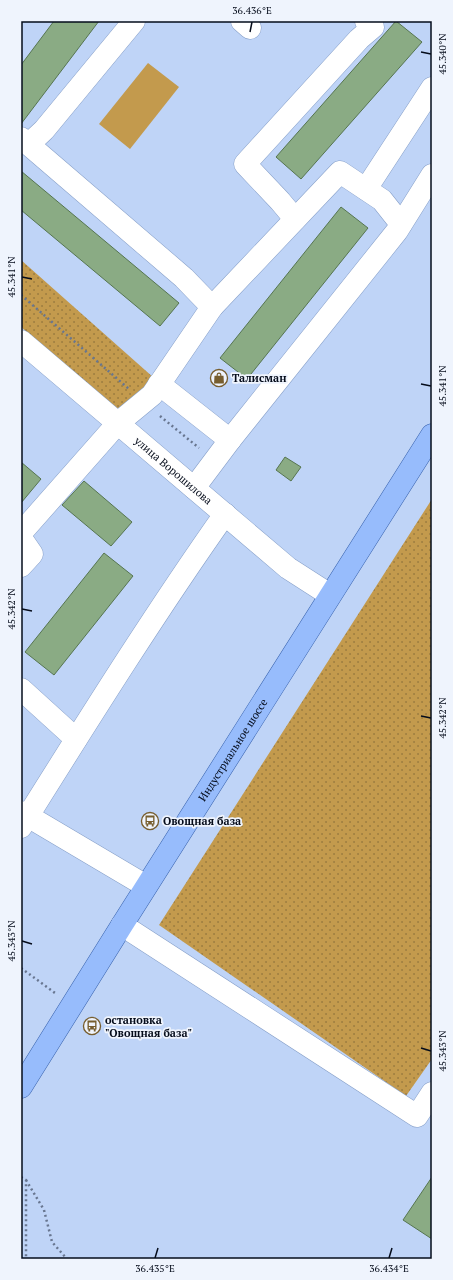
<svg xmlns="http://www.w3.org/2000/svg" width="453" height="1280" viewBox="0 0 453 1280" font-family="'PT Serif',serif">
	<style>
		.grass { fill: url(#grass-dots) }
		.pitch { fill: #c39a4d }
		.building { fill: #8aab84; stroke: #567550 }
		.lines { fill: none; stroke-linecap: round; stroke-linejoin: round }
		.minor-casing { stroke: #87a0c9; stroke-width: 23 }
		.major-casing { stroke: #3761ac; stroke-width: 23 }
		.path { stroke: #687690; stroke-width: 2.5; stroke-dasharray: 2 3; stroke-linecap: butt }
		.minor { stroke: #fff; stroke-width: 22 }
		.major { stroke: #97bcfc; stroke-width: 22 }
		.ticks { fill: none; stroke: #050c1b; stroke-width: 1.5 }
		.labels { text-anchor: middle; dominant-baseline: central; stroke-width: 3.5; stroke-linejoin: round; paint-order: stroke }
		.poi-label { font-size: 11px; font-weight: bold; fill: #050c1b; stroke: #eff4fd; text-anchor: start }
		.street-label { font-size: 11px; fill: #050c1b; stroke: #eff4fd }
		.neatline { fill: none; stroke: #050c1b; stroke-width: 1.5 }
		.ticks-label { font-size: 10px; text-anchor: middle; fill: #050c1b }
	</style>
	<defs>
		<pattern id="grass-dots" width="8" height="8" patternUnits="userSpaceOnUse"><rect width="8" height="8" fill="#c39a4d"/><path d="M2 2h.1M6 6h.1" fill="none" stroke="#9c7c3f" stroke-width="1.8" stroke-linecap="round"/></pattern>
	</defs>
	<rect width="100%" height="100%" fill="#bfd4f7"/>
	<!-- grass -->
	<path class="grass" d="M21 260 154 378 121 415 21 327Z
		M432 499V1059L406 1096 159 925Z"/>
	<!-- pitch -->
	<path class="pitch" d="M148 63 179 87 130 149 99 124Z"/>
	<!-- building -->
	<path class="building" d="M54 21H99L21 124V65Z
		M396 21 422 42 301 179 276 157Z
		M21 171 179 303 160 326 21 210Z
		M341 207 368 228 247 379 220 358Z
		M285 457 301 467 291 481 276 470Z
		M21 462 41 479 21 503Z
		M84 481 132 522 111 546 62 505Z
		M104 553 133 576 54 675 25 652Z
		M432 1177V1239L403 1220Z"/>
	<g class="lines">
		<!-- minor casing -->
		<g class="minor-casing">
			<g id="minor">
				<path d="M242 21 250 28"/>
				<path d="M21 138 184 278 212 307"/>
				<path d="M29 144 44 130 134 21"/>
				<path d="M366 189 432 88"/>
				<path d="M295 219 280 201 245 164 359 39 373 27 366 21"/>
				<path id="s1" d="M21 341 288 568 330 595"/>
				<path d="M159 384 230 440"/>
				<path d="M194 488 230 440 397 231 432 175"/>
				<path d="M21 533 118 423 152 395 212 307 340 172 382 200 401 224"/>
				<path d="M21 538 32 554 21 566"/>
				<path d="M21 689 76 739"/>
				<path d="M21 812 146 886"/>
				<path d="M21 827C87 722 153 616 225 514"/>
				<path d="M122 925 417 1116 432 1093"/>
			</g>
		</g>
		<!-- major casing -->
		<g class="major-casing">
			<g id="major">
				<path id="s2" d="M21 1087 122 925 432 435"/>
			</g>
		</g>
		<!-- path -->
		<path class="path" d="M21 295 129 389
			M160 416 199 448
			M21 968 55 993
			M21 1177 26 1180V1259
			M26 1180 44 1210 52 1242 67 1259"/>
		<!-- minor -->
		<use href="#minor" class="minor"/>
		<!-- major -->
		<use href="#major" class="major"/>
	</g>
	<!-- ticks -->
	<path class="ticks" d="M250 32 252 22M421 52 431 54M22 277 32 279M421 384 431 386M22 609 32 611M421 716 431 718M22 941 32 944M421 1048 431 1051M155 1258 158 1248M389 1258 392 1248"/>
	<!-- icons -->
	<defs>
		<g id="shop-ring" transform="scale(0.9)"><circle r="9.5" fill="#eff4fd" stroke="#775e2f" stroke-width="1.5"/><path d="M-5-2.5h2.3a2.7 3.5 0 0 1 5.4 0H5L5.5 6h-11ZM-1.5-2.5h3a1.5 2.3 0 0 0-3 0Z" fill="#775e2f"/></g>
		<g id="bus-ring" transform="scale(0.9)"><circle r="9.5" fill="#eff4fd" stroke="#775e2f" stroke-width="1.5"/><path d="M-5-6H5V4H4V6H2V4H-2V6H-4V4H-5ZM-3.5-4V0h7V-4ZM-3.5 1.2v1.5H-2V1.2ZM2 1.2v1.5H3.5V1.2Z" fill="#775e2f"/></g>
	</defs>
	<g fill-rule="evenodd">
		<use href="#shop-ring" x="219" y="378"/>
		<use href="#bus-ring" x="150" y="821"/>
		<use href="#bus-ring" x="92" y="1026"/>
	</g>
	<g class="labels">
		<!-- poi labels -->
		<g class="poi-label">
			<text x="232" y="378">Талисман</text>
			<text x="163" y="821">Овощная база</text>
			<text x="105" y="1020">остановка<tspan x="105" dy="13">"Овощная база"</tspan></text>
		</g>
		<!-- street labels -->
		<g class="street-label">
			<text stroke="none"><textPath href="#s1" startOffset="200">улица Ворошилова</textPath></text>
			<text stroke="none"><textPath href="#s2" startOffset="398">Индустриальное шоссе</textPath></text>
		</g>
	</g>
	<!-- border -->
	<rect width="453" height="1280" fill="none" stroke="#eff4fd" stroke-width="44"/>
	<rect x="22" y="22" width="409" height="1236" class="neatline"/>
	<g class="ticks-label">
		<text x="252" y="14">36.436°E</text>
		<text transform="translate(442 54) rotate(-90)" y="4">45.340°N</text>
		<text transform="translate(11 277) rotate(-90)" y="4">45.341°N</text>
		<text transform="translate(442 386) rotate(-90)" y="4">45.341°N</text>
		<text transform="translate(11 609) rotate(-90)" y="4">45.342°N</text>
		<text transform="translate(442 718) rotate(-90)" y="4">45.342°N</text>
		<text transform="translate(11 941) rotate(-90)" y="4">45.343°N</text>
		<text transform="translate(442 1051) rotate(-90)" y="4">45.343°N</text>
		<text x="155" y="1272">36.435°E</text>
		<text x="389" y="1272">36.434°E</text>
	</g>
</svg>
